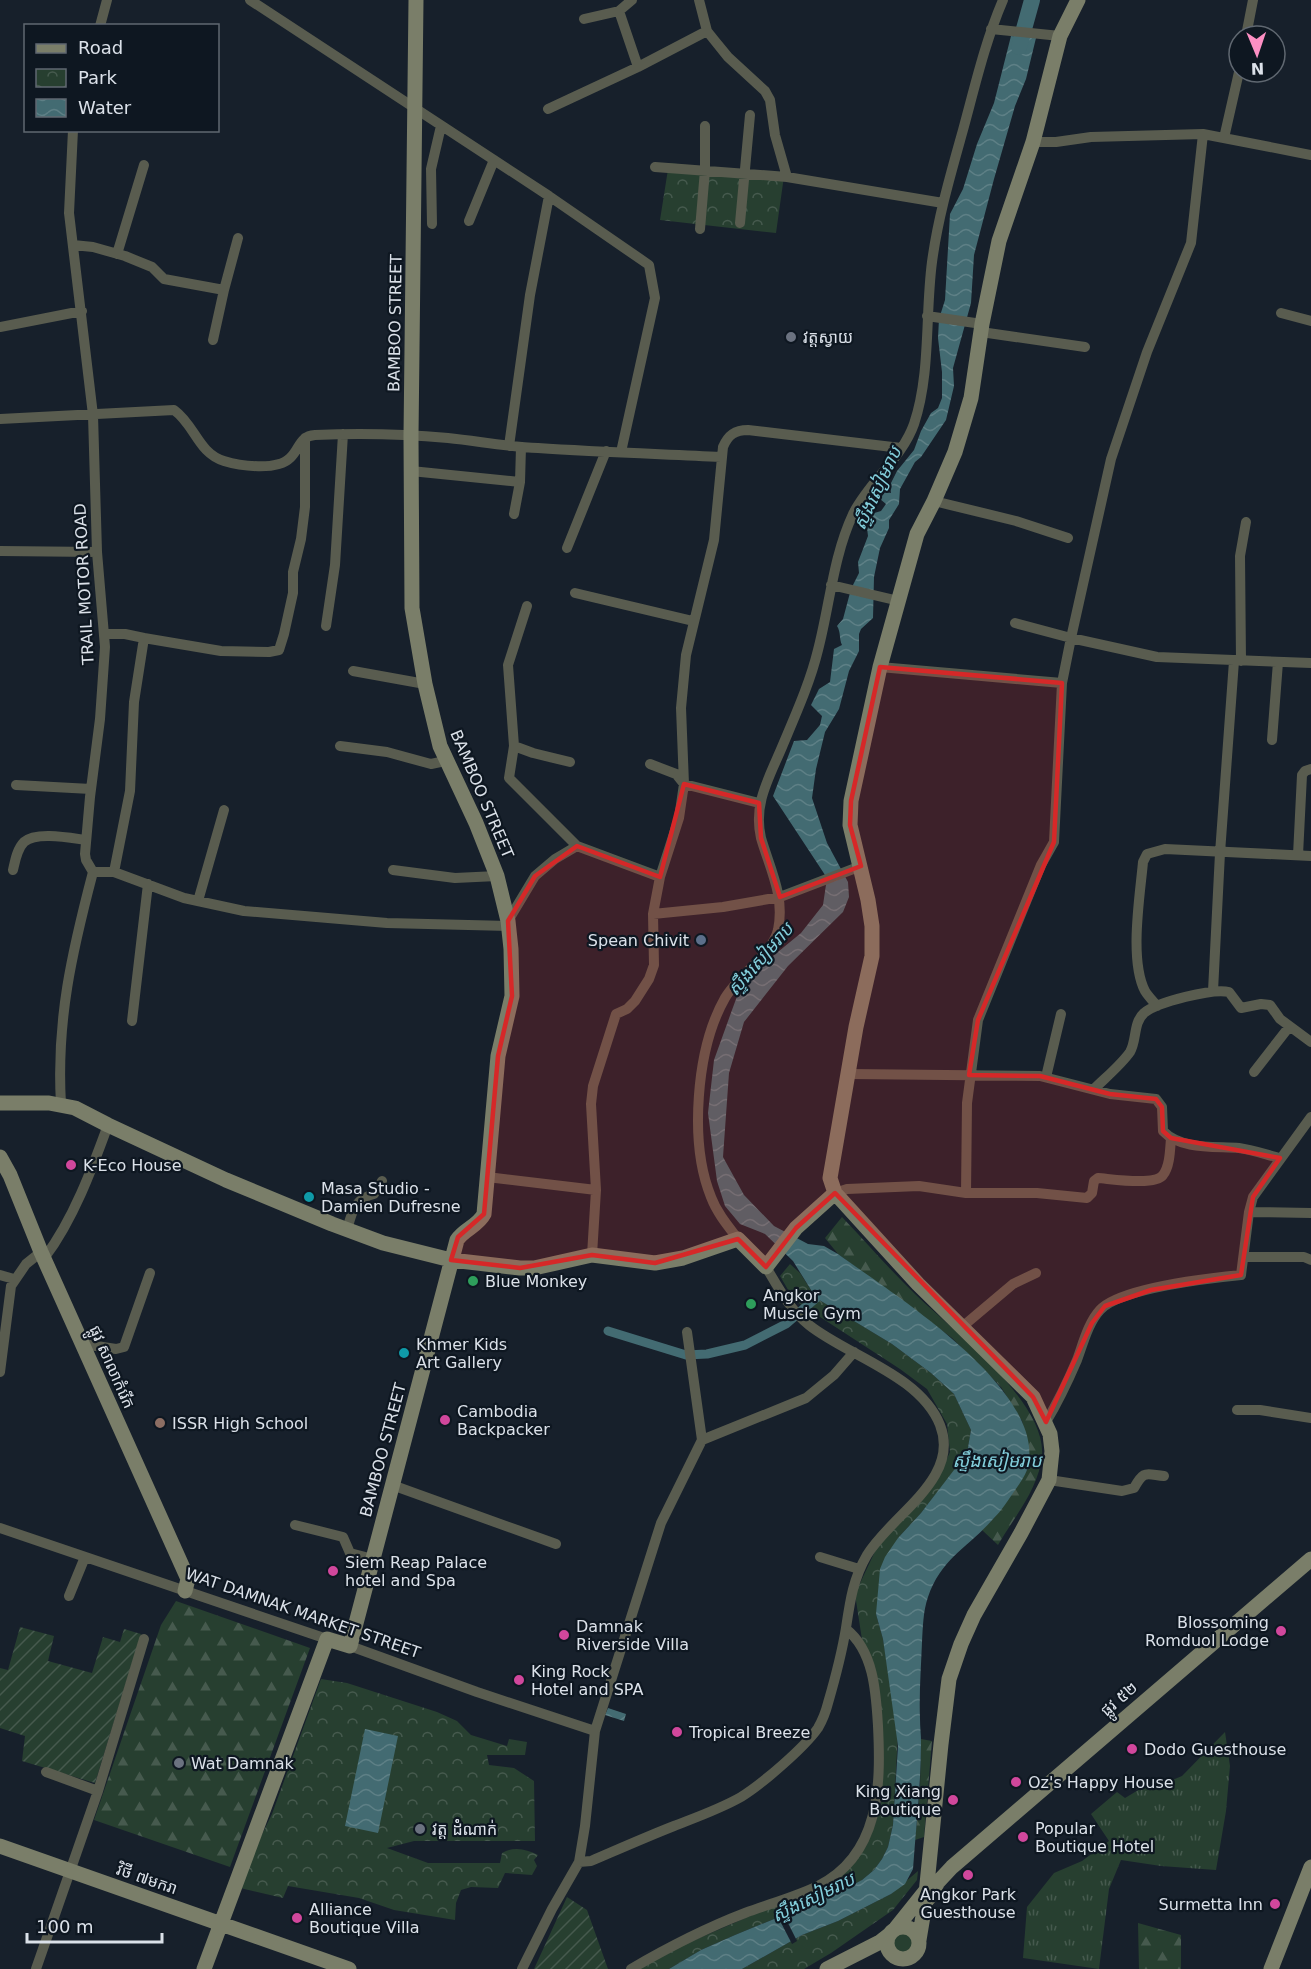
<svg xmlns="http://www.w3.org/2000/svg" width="1311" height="1969" viewBox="0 0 1311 1969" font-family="'DejaVu Sans','Noto Sans Khmer',sans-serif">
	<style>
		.grass { fill: url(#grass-tufts) }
		.forest { fill: url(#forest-firs) }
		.park { fill: url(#park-crowns) }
		.garden { fill: url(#garden-furrows) }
		.water { fill: url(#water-waves) }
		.pier { fill: #17202b }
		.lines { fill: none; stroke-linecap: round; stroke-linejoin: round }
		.canal { stroke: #436b72; stroke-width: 9 }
		.river { stroke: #436b72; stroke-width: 16 }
		.street { stroke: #595c4f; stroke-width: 10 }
		.secondary { stroke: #7a7e69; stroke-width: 15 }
		.marked { fill: #d62828; fill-opacity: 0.2; stroke: #d62828; stroke-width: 4.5; stroke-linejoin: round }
		.worship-dot { fill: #6b7280; stroke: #0e1721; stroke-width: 2 }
		.service-dot { fill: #5c6f8a; stroke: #0e1721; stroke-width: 2 }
		.hotel-dot { fill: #d1479c; stroke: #0e1721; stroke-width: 2 }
		.culture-dot { fill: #0f9aa8; stroke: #0e1721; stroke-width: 2 }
		.leisure-dot { fill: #2e9e5b; stroke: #0e1721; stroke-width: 2 }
		.education-dot { fill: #8d6e63; stroke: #0e1721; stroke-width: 2 }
		.labels { text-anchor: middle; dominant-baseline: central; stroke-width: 4.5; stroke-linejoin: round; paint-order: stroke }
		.street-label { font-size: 16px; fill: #dbe1e9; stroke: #0e1721 }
		.poi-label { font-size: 16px; fill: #dbe1e9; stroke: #0e1721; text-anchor: start }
		.water-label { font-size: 18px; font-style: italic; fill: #82cdda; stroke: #0e1721 }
	</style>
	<defs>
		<pattern id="grass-tufts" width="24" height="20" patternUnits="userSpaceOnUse" patternTransform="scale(1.5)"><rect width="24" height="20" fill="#273f30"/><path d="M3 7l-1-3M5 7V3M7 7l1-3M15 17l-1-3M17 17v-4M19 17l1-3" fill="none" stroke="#465a4e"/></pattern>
		<pattern id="forest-firs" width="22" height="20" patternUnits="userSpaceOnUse" patternTransform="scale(1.5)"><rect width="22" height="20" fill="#273f30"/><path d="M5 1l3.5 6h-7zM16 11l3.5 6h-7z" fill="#465a4e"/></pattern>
		<pattern id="park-crowns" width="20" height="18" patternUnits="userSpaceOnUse" patternTransform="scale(1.5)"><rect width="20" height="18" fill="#273f30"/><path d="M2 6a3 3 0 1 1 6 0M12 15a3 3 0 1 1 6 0" fill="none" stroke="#465a4e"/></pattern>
		<pattern id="garden-furrows" width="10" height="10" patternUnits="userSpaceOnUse" patternTransform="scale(1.5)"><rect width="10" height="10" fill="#273f30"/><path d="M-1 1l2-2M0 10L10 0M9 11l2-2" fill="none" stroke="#465a4e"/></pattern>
		<pattern id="water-waves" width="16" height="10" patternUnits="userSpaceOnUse" patternTransform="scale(1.5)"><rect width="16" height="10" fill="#436b72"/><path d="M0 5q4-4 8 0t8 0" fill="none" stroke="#5e8086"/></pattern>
	</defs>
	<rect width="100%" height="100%" fill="#17202b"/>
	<!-- grass -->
	<path class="grass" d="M1225 1732 1230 1766 1226 1811 1216 1870 1161 1866 1121 1860 1109 1889 1099 1969 1023 1958 1027 1907 1054 1873 1082 1861 1109 1841 1091 1814 1117 1792 1125 1798 1140 1789 1144 1781 1163 1784 1182 1776Z
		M893 1943a10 10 0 1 1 20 0a10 10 0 1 1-20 0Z"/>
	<!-- forest -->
	<path class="forest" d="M842 1217C866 1242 889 1269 915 1294 951 1329 1046 1401 1042 1455 1039 1489 1014 1517 998 1545L982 1530 994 1518 1027 1470 1028 1444 1022 1421 1001 1387 952 1338 838 1254 825 1238Z
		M176 1601 310 1648 230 1867 94 1820 161 1625Z
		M921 1739 932 1741 924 1837 915 1840 920 1790Z
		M1138 1923 1181 1935V1969H1139Z"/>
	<!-- park -->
	<path class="park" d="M669 163 784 176 776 233 660 220Z
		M790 1264 800 1273 816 1298 892 1344 931 1373 954 1394 971 1430 967 1454 921 1513 898 1538 876 1614 883 1639 898 1733 893 1825 888 1847 882 1859 874 1870 862 1880 837 1893 735 1935 701 1950 669 1969H635L651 1959 831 1881 871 1835 881 1807V1727L863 1646 855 1594 878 1545 938 1478 950 1452 947 1424 927 1389 900 1369 794 1300 780 1276Z
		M321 1679 347 1683 437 1712 457 1721 471 1735 507 1746 509 1739 527 1742 525 1755H487L489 1765 514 1768 534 1781 535 1841H414L387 1848 428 1863H500L502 1853C514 1846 526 1849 538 1855L534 1860 537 1866 532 1875 505 1873 498 1888 471 1887 461 1890 456 1903 455 1920 394 1910 359 1898 288 1886 283 1898 236 1887 272 1814Z
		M918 1871 917 1880 893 1910 831 1953 804 1969H742L802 1935 838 1921 891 1894Z"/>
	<!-- garden -->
	<path class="garden" d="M20 1627 54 1636 48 1661 92 1673 103 1637 120 1642 124 1629 141 1634 95 1783 22 1761 25 1736 0 1728V1668L8 1670Z
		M567 1897 587 1910 608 1969H534Z"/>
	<!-- water -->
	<path class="water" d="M1011 36 1036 38 1026 79 1015 106 994 179 974 255 971 303 953 368 954 386 946 420 921 457 915 462 900 489 899 504 889 520V528L880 548 874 577 873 618 861 629 859 634V651L849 671 839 709 825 732 816 769 812 798 827 843 848 882 849 897 843 912 788 966 744 1022 729 1073 723 1157 744 1195 774 1226 808 1244 824 1246 838 1254C891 1293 1051 1391 1027 1470 1024 1478 1018 1486 1013 1493 1007 1502 1001 1511 994 1518 968 1548 942 1557 928 1597 923 1612 923 1626 922 1642 921 1668 919 1693 920 1719 920 1727 921 1734 921 1742 921 1784 916 1827 913 1869L905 1884 891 1894 838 1921 802 1935 742 1969H669L701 1950 735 1935 837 1893 862 1880 874 1870 882 1859 888 1847 893 1825 898 1746 883 1639 876 1614 880 1569 885 1557 898 1538 921 1513 967 1453 971 1430 954 1394 931 1373 892 1344 816 1298 793 1261 765 1234 740 1224 725 1206 717 1181 708 1113 714 1060 732 1010 739 991 773 956 801 933 823 905 827 878 773 796 794 741 807 740 820 725 822 716 811 705 819 689 830 682 834 649 842 645C839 639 841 632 837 626L843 619 851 589 859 573 858 562 868 536 867 528 871 514 881 511 886 504 880 499 885 492 891 493 890 485 897 471 914 450 921 431 931 413 938 408 942 398V372L938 338 939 319 945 300 950 214 963 189 977 144 994 103Z
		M608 1708 626 1714 624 1721 605 1715Z
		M365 1729 398 1736 378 1833 345 1826Z"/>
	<!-- pier -->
	<path class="pier" d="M783 1913 797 1941 792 1944 777 1915Z"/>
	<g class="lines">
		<!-- canal -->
		<path class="canal" d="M608 1331 686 1355 707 1354 745 1345 786 1324 816 1298"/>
		<!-- river -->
		<path class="river" d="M1019 47 1032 0"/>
		<!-- street -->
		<path class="street" d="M250 0 549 196 649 265 655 298 621 452
			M699 0 707 31 715 41 728 57 765 91 770 100 775 135 787 177
			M619 11 638 67
			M584 19 619 11 632 0
			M100 26 107 0
			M991 29 1060 36
			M1246 36 1253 0
			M548 109 638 67 707 31
			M1224 138 1239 72
			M1033 142H1056L1091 137 1203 134 1311 155
			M655 167 787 177 943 203
			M469 221 494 160
			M740 223 750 115
			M432 224 431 169 441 126
			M700 229 705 170V126
			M73 245 93 247 125 256 152 267 164 279 224 290 213 340
			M117 254 144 165
			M224 290 238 238
			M1281 313 1311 321
			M927 316 982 324
			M0 327 82 311
			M981 332 1085 347
			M0 419 174 410C195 425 198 453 224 461 240 466 277 471 290 458 300 449 299 436 315 435 359 433 404 434 448 438 478 441 508 447 538 448 599 452 660 454 721 457
			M509 446 530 295 549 196
			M411 471 520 482
			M934 501 1016 521 1068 538
			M514 514 520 482 521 447
			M567 548 606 451
			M0 551 97 552
			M831 585 899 601
			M575 593 693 621
			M527 606 508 665 514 746 509 778 577 846 660 877
			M1015 623 1071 638 1157 657 1311 663
			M326 626 335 565 343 434
			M104 634H125L144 638
			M1241 661 1240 556 1246 522
			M880 667 1062 683
			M353 671 425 684
			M1272 740 1278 662
			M340 746 387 752 431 764 445 761
			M514 746 533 753 570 762
			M650 764 676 774 684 784 759 803
			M16 785 91 789
			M1298 855 1302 775 1305 771 1311 769
			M13 870C15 861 17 849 24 842 36 831 71 838 86 840
			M393 870 455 878 497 876
			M93 872H114L184 898 244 911 387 923 509 926
			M114 872 130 791 134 702 144 638 221 651 269 652 279 650 284 634 293 593V572L301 539 305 507V438
			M198 901 224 810
			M653 914 723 907 780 897 861 866
			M508 921 535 876 555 859 577 846
			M1213 991 1220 853 1234 661
			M1157 1006C1153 1001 1148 996 1145 991 1129 960 1140 896 1143 862L1147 854 1165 849 1311 856
			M132 1021 148 884
			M1254 1072 1289 1027
			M849 1074 1040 1076 1110 1094 1156 1099 1162 1107 1163 1131C1181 1150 1215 1146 1239 1148 1253 1150 1267 1155 1280 1158
			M1046 1077 1061 1014
			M1094 1089C1105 1078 1121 1065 1130 1052 1137 1040 1133 1023 1144 1013 1157 1002 1213 988 1229 992L1241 1008 1261 1004 1270 1005 1280 1019 1311 1042
			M61 1104C56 1021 72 952 93 872L86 860 85 854 90 797 100 719 105 647 97 552 93 415 69 213 73 130
			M487 1177 596 1190
			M835 1193 847 1189 919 1186 966 1193H1037L1087 1198 1092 1193 1094 1181 1098 1178C1112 1179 1155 1186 1163 1175 1170 1166 1170 1150 1171 1138
			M966 1193 967 1103 978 1020 1041 865 1054 842 1062 683 1071 638 1111 459 1147 352 1191 243 1203 134
			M1249 1212 1311 1213
			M347 1230C352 1212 354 1199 374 1194L382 1181
			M738 1239C728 1226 717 1213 711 1197 689 1143 696 1049 725 998 738 975 772 955 778 930 785 896 770 869 761 838 753 804 769 778 782 747 795 716 810 683 818 650 830 604 833 557 853 514 869 482 902 458 914 424 931 373 925 315 932 262 938 217 951 173 963 130 975 86 985 42 1003 0
			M592 1255 596 1190 591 1104 593 1086 616 1014 627 1009 635 1001 649 979 654 965 653 914 660 877 679 818 684 784 681 708 686 655 714 540 723 447C728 435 735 430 748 430L901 448
			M45 1257C73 1220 92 1169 108 1125
			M1244 1257H1304L1311 1260
			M0 1275 14 1279
			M962 1327 1013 1284 1036 1273
			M83 1344 116 1349 124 1347 150 1273
			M0 1372 11 1286 26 1264 41 1252
			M1237 1410H1260L1311 1418
			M1046 1422C1058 1402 1068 1381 1077 1360 1083 1344 1088 1323 1100 1310 1120 1288 1211 1278 1241 1275L1249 1212 1253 1197 1311 1117
			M702 1440 806 1398 834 1375 854 1352
			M1049 1480 1122 1491 1134 1488C1144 1470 1145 1474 1164 1476
			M392 1485 556 1544
			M295 1525 343 1537 350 1553 373 1559
			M0 1528 327 1639
			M820 1557 859 1569
			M69 1596 85 1557
			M350 1646 477 1692 595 1731
			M46 1772 98 1791
			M579 1862 591 1861C619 1849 646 1837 674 1826 697 1817 720 1809 741 1797 762 1784 804 1748 818 1728 822 1721 826 1711 828 1703 835 1679 842 1652 846 1628 850 1601 853 1579 867 1555 892 1514 961 1479 940 1425 920 1375 848 1356 809 1325 790 1310 778 1287 766 1267
			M36 1969 98 1791 144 1639
			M522 1969 552 1909 579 1862 585 1826 595 1731 661 1523 702 1440 687 1332
			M631 1969C667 1948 706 1928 745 1913 769 1904 795 1897 818 1886 880 1855 881 1786 878 1726 876 1693 874 1651 846 1629"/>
		<!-- secondary -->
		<path class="secondary" d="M0 1103H49L75 1108 108 1125 226 1180 332 1224 383 1243 451 1260 520 1268H534L592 1255 655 1263 683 1258 738 1239 766 1267 796 1228 835 1193
			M0 1157 10 1175 41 1252 188 1579 185 1591
			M0 1846 349 1969
			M928 1899 938 1882 952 1867 1311 1559
			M887 1943a16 16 0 1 1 32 0a16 16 0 1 1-32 0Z
			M896 1928 928 1888
			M919 1940 925 1904 941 1744 949 1679 961 1644 974 1615 1021 1533 1049 1480 1052 1451 1050 1434 1033 1397 918 1284 835 1193 830 1178 856 1027 872 956V926L868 900 850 825 851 801 880 667 917 534 934 501 955 452 971 398 982 324 999 241 1033 142 1060 36 1078 0
			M204 1969 327 1639 350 1646 457 1240C464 1229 478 1226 484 1214L498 1056 512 996 511 949 508 921 497 876 476 823 440 746 425 684 412 608 411 436 416 0
			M827 1969 880 1942 889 1935
			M1271 1969 1311 1867"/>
	</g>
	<!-- marked area -->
	<path class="marked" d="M880 667 1062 683 1054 842 978 1020 969 1075 1040 1076 1110 1094 1156 1099 1162 1107 1163 1131 1171 1138 1280 1158 1253 1197 1241 1275 1151 1290 1105 1306 1092 1323 1046 1422 1033 1397 835 1193 796 1228 766 1267 738 1239 655 1263 592 1255 520 1268 451 1260 458 1237 484 1214 498 1056 512 996 508 921 535 876 577 846 660 877 684 784 759 803 761 838 780 897 861 866 850 825 851 801Z"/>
	<!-- markers -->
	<g class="worship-dot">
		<circle cx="791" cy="337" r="6"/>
		<circle cx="179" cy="1763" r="6"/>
		<circle cx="420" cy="1829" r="6"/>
	</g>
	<circle class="service-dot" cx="701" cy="940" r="6"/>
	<g class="hotel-dot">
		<circle cx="71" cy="1165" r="6"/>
		<circle cx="445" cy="1420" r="6"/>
		<circle cx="333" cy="1571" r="6"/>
		<circle cx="1281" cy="1631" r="6"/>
		<circle cx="564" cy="1635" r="6"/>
		<circle cx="519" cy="1680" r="6"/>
		<circle cx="677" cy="1732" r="6"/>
		<circle cx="1132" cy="1749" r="6"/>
		<circle cx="1016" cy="1782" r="6"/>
		<circle cx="953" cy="1800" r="6"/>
		<circle cx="1023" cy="1837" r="6"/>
		<circle cx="968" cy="1875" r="6"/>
		<circle cx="1275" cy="1904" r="6"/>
		<circle cx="297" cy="1918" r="6"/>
	</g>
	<g class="culture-dot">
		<circle cx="309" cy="1197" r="6"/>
		<circle cx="404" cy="1353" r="6"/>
	</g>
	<g class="leisure-dot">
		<circle cx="473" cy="1281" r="6"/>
		<circle cx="751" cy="1304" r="6"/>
	</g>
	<circle class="education-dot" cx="160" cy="1423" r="6"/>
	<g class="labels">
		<!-- street labels -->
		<g class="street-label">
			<text transform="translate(395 323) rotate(-89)">BAMBOO STREET</text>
			<text transform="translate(84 584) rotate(-93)">TRAIL MOTOR ROAD</text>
			<text transform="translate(482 794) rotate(67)">BAMBOO STREET</text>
			<text transform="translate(112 1367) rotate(66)">ផ្លូវ សាលាកំរើក</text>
			<text transform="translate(383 1450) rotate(-75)">BAMBOO STREET</text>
			<text transform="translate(303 1613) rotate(19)">WAT DAMNAK MARKET STREET</text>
			<text transform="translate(1119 1699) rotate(-41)">ផ្លូវ ៥២</text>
			<text transform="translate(147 1879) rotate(19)">វិថី ៧មករា</text>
		</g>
		<!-- poi labels -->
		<g class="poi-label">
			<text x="803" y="337">វត្តស្វាយ</text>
			<text x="689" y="940" text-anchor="end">Spean Chivit</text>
			<text x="83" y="1165">K-Eco House</text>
			<text x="321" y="1188">Masa Studio -<tspan x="321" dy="18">Damien Dufresne</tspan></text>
			<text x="485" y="1281">Blue Monkey</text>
			<text x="763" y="1295">Angkor<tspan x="763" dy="18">Muscle Gym</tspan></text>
			<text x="416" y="1344">Khmer Kids<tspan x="416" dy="18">Art Gallery</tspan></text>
			<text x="457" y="1411">Cambodia<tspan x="457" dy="18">Backpacker</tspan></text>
			<text x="172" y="1423">ISSR High School</text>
			<text x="345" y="1562">Siem Reap Palace<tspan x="345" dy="18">hotel and Spa</tspan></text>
			<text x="1269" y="1622" text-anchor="end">Blossoming<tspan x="1269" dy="18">Romduol Lodge</tspan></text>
			<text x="576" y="1626">Damnak<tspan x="576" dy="18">Riverside Villa</tspan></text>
			<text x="531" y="1671">King Rock<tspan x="531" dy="18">Hotel and SPA</tspan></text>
			<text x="689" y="1732">Tropical Breeze</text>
			<text x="1144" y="1749">Dodo Guesthouse</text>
			<text x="191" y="1763">Wat Damnak</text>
			<text x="1028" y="1782">Oz's Happy House</text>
			<text x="941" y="1791" text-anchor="end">King Xiang<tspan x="941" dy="18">Boutique</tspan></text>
			<text x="1035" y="1828">Popular<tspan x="1035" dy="18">Boutique Hotel</tspan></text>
			<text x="432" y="1829">វត្ត ដំំណាក់</text>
			<text x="968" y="1894" text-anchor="middle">Angkor Park<tspan x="968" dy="18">Guesthouse</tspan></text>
			<text x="1263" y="1904" text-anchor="end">Surmetta Inn</text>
			<text x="309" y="1909">Alliance<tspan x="309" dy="18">Boutique Villa</tspan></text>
		</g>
		<!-- water labels -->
		<g class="water-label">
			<text transform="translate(877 488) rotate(-65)">ស្ទឹងសៀមរាប</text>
			<text transform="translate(760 959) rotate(-49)">ស្ទឹងសៀមរាប</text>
			<text x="997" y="1460">ស្ទឹងសៀមរាប</text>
			<text transform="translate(813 1897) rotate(-26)">ស្ទឹងសៀមរាប</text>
		</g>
	</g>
	<!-- legend -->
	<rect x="24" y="24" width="195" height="108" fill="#0e1721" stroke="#606871" stroke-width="1.5"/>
	<rect x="36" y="44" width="30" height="9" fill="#7a7e69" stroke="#606871" stroke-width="1.5"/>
	<text x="78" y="54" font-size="18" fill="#dbe1e9">Road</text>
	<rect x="36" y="69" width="30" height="18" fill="url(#park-crowns)" stroke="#606871" stroke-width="1.5"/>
	<text x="78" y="84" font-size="18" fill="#dbe1e9">Park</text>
	<rect x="36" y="99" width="30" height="18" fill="url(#water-waves)" stroke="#606871" stroke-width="1.5"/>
	<text x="78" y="114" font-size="18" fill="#dbe1e9">Water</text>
	<!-- north arrow -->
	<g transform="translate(1257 54) rotate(178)"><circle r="28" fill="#0e1721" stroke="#606871" stroke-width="1.5"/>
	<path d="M0-4.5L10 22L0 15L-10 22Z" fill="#fc8fc3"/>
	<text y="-9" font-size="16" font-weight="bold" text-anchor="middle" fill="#dbe1e9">N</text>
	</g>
	<!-- scale -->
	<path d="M27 1933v9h135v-9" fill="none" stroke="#dbe1e9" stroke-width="3"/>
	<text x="36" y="1933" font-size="18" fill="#dbe1e9" stroke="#0e1721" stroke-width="4.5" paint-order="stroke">100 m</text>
</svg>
